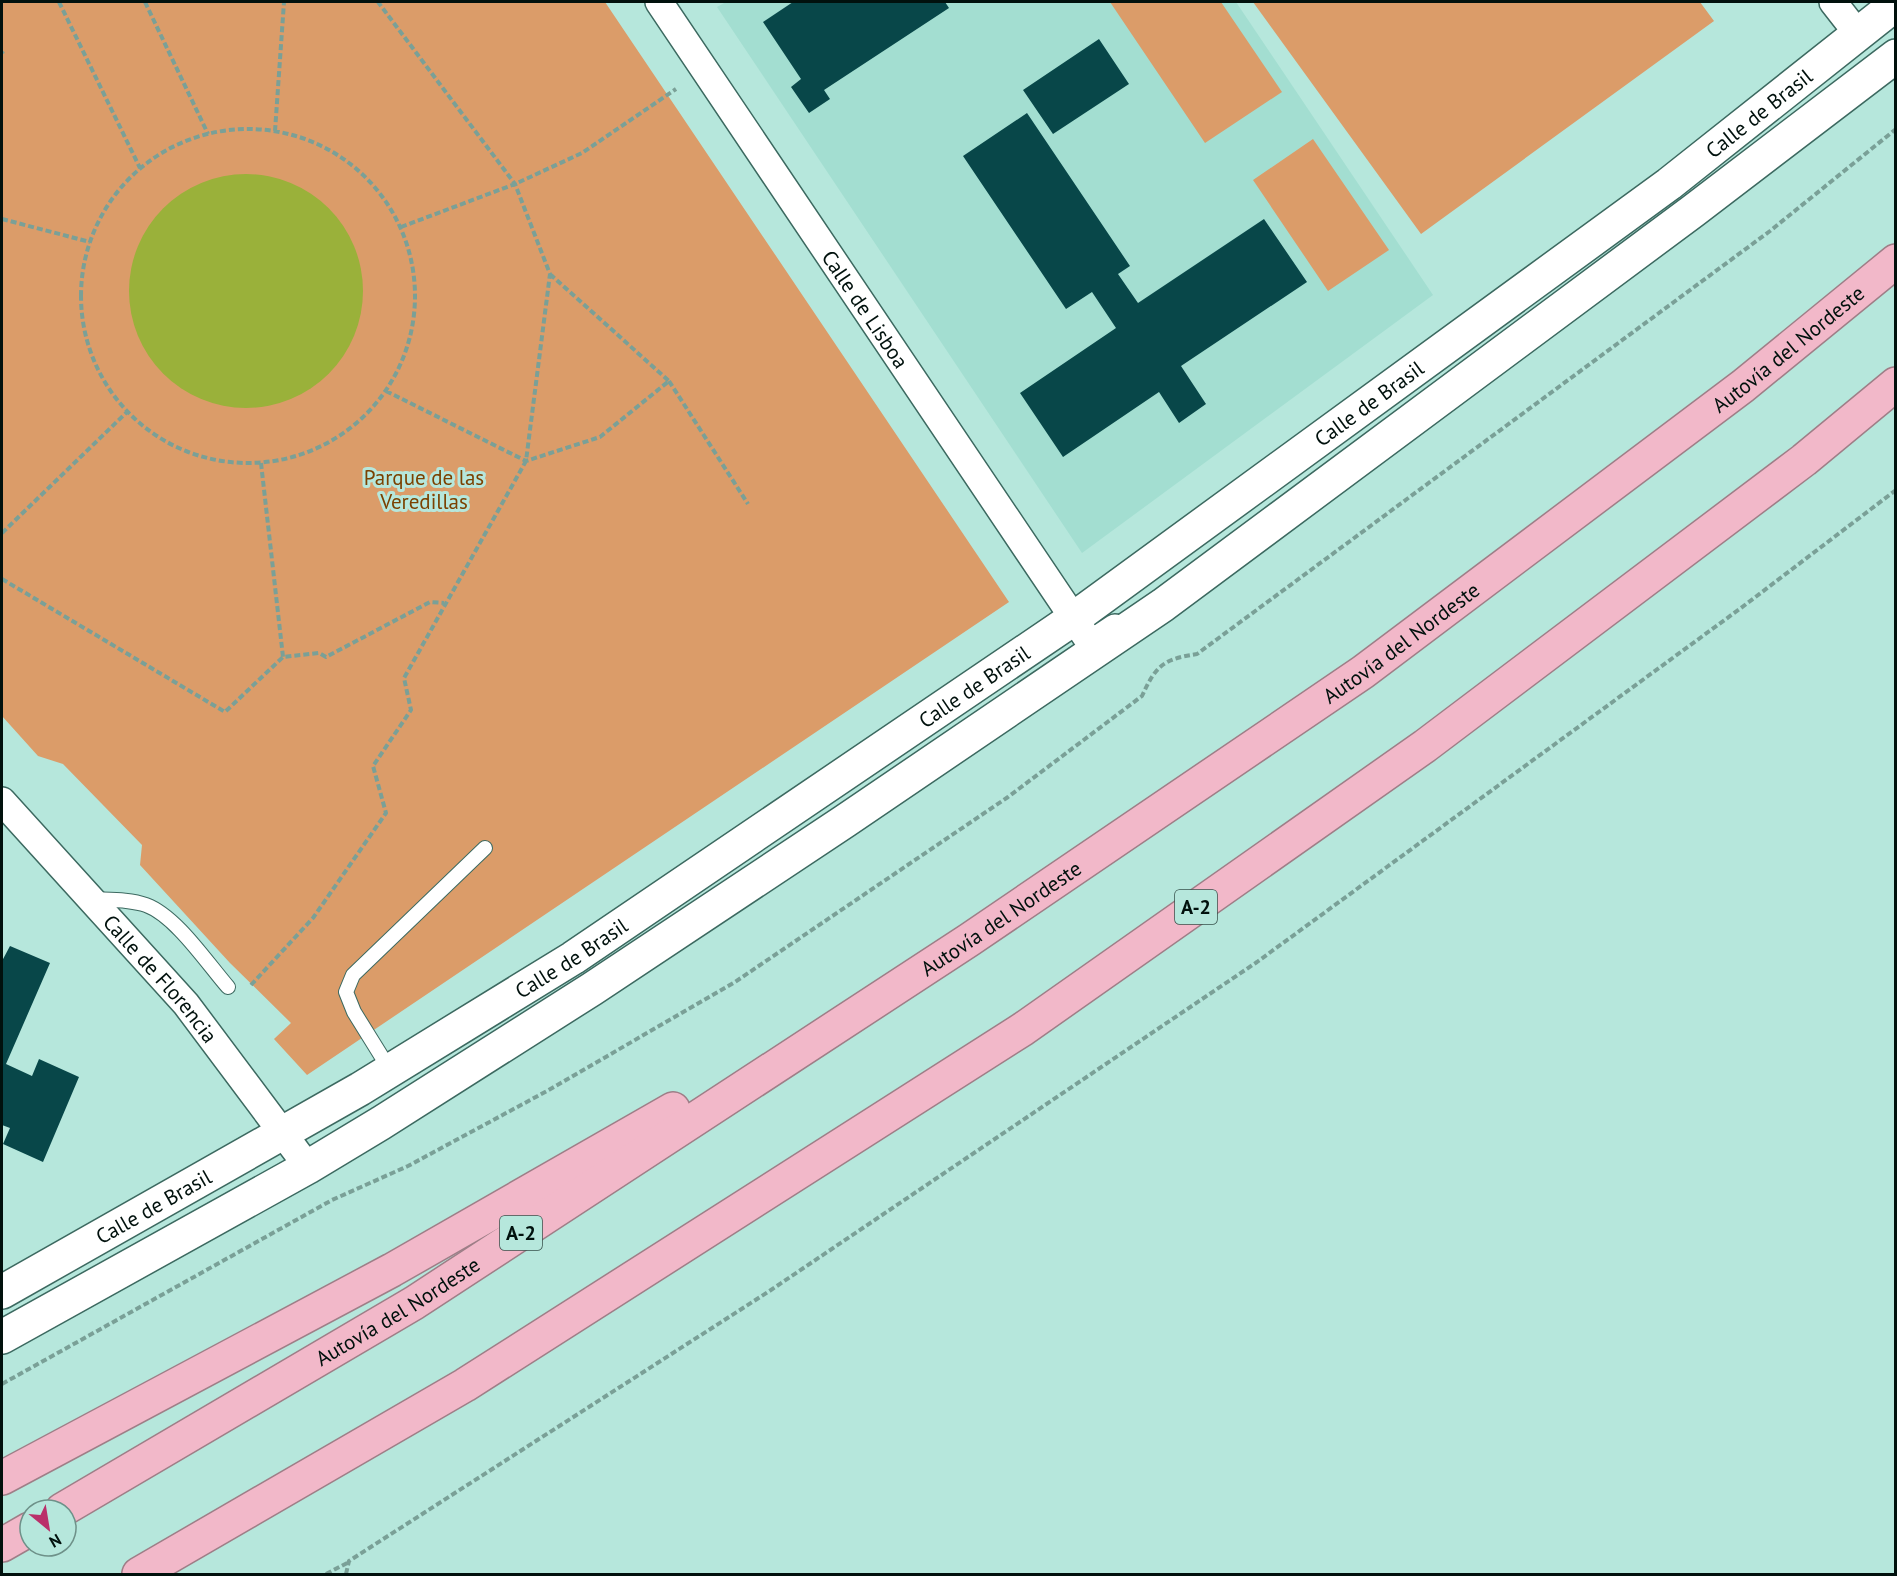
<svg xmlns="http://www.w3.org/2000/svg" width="1897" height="1576" viewBox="0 0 1897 1576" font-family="'PT Sans',sans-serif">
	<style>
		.built { fill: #a3ded1 }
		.green { fill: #db9c69 }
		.water { fill: #9ab13a }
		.building { fill: #084749 }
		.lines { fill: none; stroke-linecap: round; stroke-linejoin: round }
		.service-casing { stroke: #3c6960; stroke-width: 16 }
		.minor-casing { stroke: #3c6960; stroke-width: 30 }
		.tertiary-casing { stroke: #3c6960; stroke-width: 36 }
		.motorway-casing { stroke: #9e7e87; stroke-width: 36 }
		.path { stroke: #7aa097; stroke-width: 4; stroke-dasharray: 6 3; stroke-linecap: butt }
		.service { stroke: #fff; stroke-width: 14 }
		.minor { stroke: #fff; stroke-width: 27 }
		.tertiary { stroke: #fff; stroke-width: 33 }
		.motorway { stroke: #f2b8c9; stroke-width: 33 }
		.labels { text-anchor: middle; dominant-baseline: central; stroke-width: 6; stroke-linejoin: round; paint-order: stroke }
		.shield { fill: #b6e7dc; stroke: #37514b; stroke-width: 1.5 }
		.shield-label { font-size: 20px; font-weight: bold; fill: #01110d }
		.street-label { font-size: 21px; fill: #01110d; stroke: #b6e7dc }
		.park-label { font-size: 21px; fill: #7b4100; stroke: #b6e7dc }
	</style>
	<rect width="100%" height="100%" fill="#b6e7dc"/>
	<!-- built -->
	<path class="built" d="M726 2H1236L1433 295 1082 553 717 7Z"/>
	<!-- green -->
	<path class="green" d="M2 2H605L1009 602 307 1075 274 1039 291 1023 230 963 140 865 142 845 63 764 38 756 2 716Z
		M1110 2H1221L1282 92 1205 143Z
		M1253 2H1700L1714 21 1421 234Z
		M1313 139 1389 250 1328 291 1253 180Z"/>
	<!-- water -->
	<path class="water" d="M129 291a117 117 0 1 1 234 0a117 117 0 1 1-234 0Z"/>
	<!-- building -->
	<path class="building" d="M793 2H945L949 8 824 90 830 99 809 113 791 87 801 79 763 22Z
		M1099 39 1129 84 1053 134 1023 90Z
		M1027 113 1130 266 1118 274 1138 303 1264 219 1307 282 1181 366 1206 404 1179 423 1159 392 1063 457 1020 393 1116 328 1092 292 1066 309 963 156Z
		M10 946 50 963 6 1064 32 1076 39 1059 79 1077 43 1162 3 1144 10 1128 2 1125V961Z"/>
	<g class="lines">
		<!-- service casing -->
		<g class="service-casing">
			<path id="service" d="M91 899C109 900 129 899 146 905 176 916 207 963 228 987
				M390 1070 354 1012 346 992 353 975 485 848"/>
		</g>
		<!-- minor casing -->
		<g class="minor-casing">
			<g id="minor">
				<path id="s1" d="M659 2 1091 644 1115 628"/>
				<path d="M1833 2 1858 34"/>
				<path id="s2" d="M2 801 186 1004 308 1167"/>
			</g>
		</g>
		<!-- tertiary casing -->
		<g class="tertiary-casing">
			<g id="tertiary">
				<path id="s3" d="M2 1292 360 1089 573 958 1073 619 1669 184 1896 4"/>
				<path d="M2 1337 308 1167 381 1123 592 989 845 821 1163 605 1693 211 1896 56"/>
			</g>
		</g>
		<!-- motorway casing -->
		<g class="motorway-casing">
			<g id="motorway">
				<path d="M2 1478 392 1270 673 1109"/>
				<path id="s4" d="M62 1510 414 1303 969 940 1363 672 1743 386 1896 261"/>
				<path d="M2 1545 30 1529"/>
				<path d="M139 1574 465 1385 1023 1029 1425 746 1804 460 1896 384"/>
			</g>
		</g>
		<!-- path -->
		<path class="path" d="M59 2 140 168
			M145 2 208 134
			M2 52 3 54
			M81 296a167 167 0 1 1 334 0a167 167 0 1 1-334 0Z
			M275 131 284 2
			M2 219 90 242
			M401 227 515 184 582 153 676 89
			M669 381 748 504
			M386 391 526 461 600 437 669 381 551 275
			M261 463 283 657
			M2 533 127 412
			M2 579 225 712 283 657 319 653 326 657 430 602 444 603
			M251 985 313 918 386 813 373 766 411 710 404 678 526 461 550 274 515 184 378 2
			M2 1384 332 1200 408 1166 547 1091 735 982 1008 797 1142 696C1156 665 1164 659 1197 654L1770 231 1896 129
			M326 1574 349 1562
			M346 1574 349 1561 768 1292 1257 962 1741 608 1896 490"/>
		<!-- service -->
		<use href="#service" class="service"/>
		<!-- minor -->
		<use href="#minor" class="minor"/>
		<!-- tertiary -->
		<use href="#tertiary" class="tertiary"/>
		<!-- motorway -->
		<use href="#motorway" class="motorway"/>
	</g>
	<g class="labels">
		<!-- shield labels -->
		<g class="shield">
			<rect x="1175" y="890" width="42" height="34" rx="4.5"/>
			<rect x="500" y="1216" width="42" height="34" rx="4.5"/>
		</g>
		<g class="shield-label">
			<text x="1196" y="907">A-2</text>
			<text x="521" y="1233">A-2</text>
		</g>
		<!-- street labels -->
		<g class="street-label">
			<text stroke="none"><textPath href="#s3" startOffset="2118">Calle de Brasil</textPath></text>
			<text stroke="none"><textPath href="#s1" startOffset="370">Calle de Lisboa</textPath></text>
			<text stroke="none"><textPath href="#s4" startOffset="2082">Autovía del Nordeste</textPath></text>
			<text stroke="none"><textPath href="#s3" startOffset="1632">Calle de Brasil</textPath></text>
			<text stroke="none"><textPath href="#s4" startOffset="1596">Autovía del Nordeste</textPath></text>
			<text stroke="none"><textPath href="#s3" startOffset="1146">Calle de Brasil</textPath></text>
			<text stroke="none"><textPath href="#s4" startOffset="1110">Autovía del Nordeste</textPath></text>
			<text stroke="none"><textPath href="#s3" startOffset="660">Calle de Brasil</textPath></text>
			<text stroke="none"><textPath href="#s2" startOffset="238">Calle de Florencia</textPath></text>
			<text stroke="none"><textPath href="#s3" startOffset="174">Calle de Brasil</textPath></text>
			<text stroke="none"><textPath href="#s4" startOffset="390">Autovía del Nordeste</textPath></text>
		</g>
		<!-- park labels -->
		<g class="park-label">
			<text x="424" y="477">Parque de las<tspan x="424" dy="24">Veredillas</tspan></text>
		</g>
	</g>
	<!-- border -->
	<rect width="1897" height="1576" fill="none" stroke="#01110d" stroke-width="6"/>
	<!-- north arrow -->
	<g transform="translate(48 1528) rotate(150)"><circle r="28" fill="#b6e7dc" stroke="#6e9189" stroke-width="1.5"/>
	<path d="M0-4.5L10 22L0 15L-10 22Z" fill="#ba306a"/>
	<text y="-9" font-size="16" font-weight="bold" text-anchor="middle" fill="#01110d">N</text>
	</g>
</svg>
